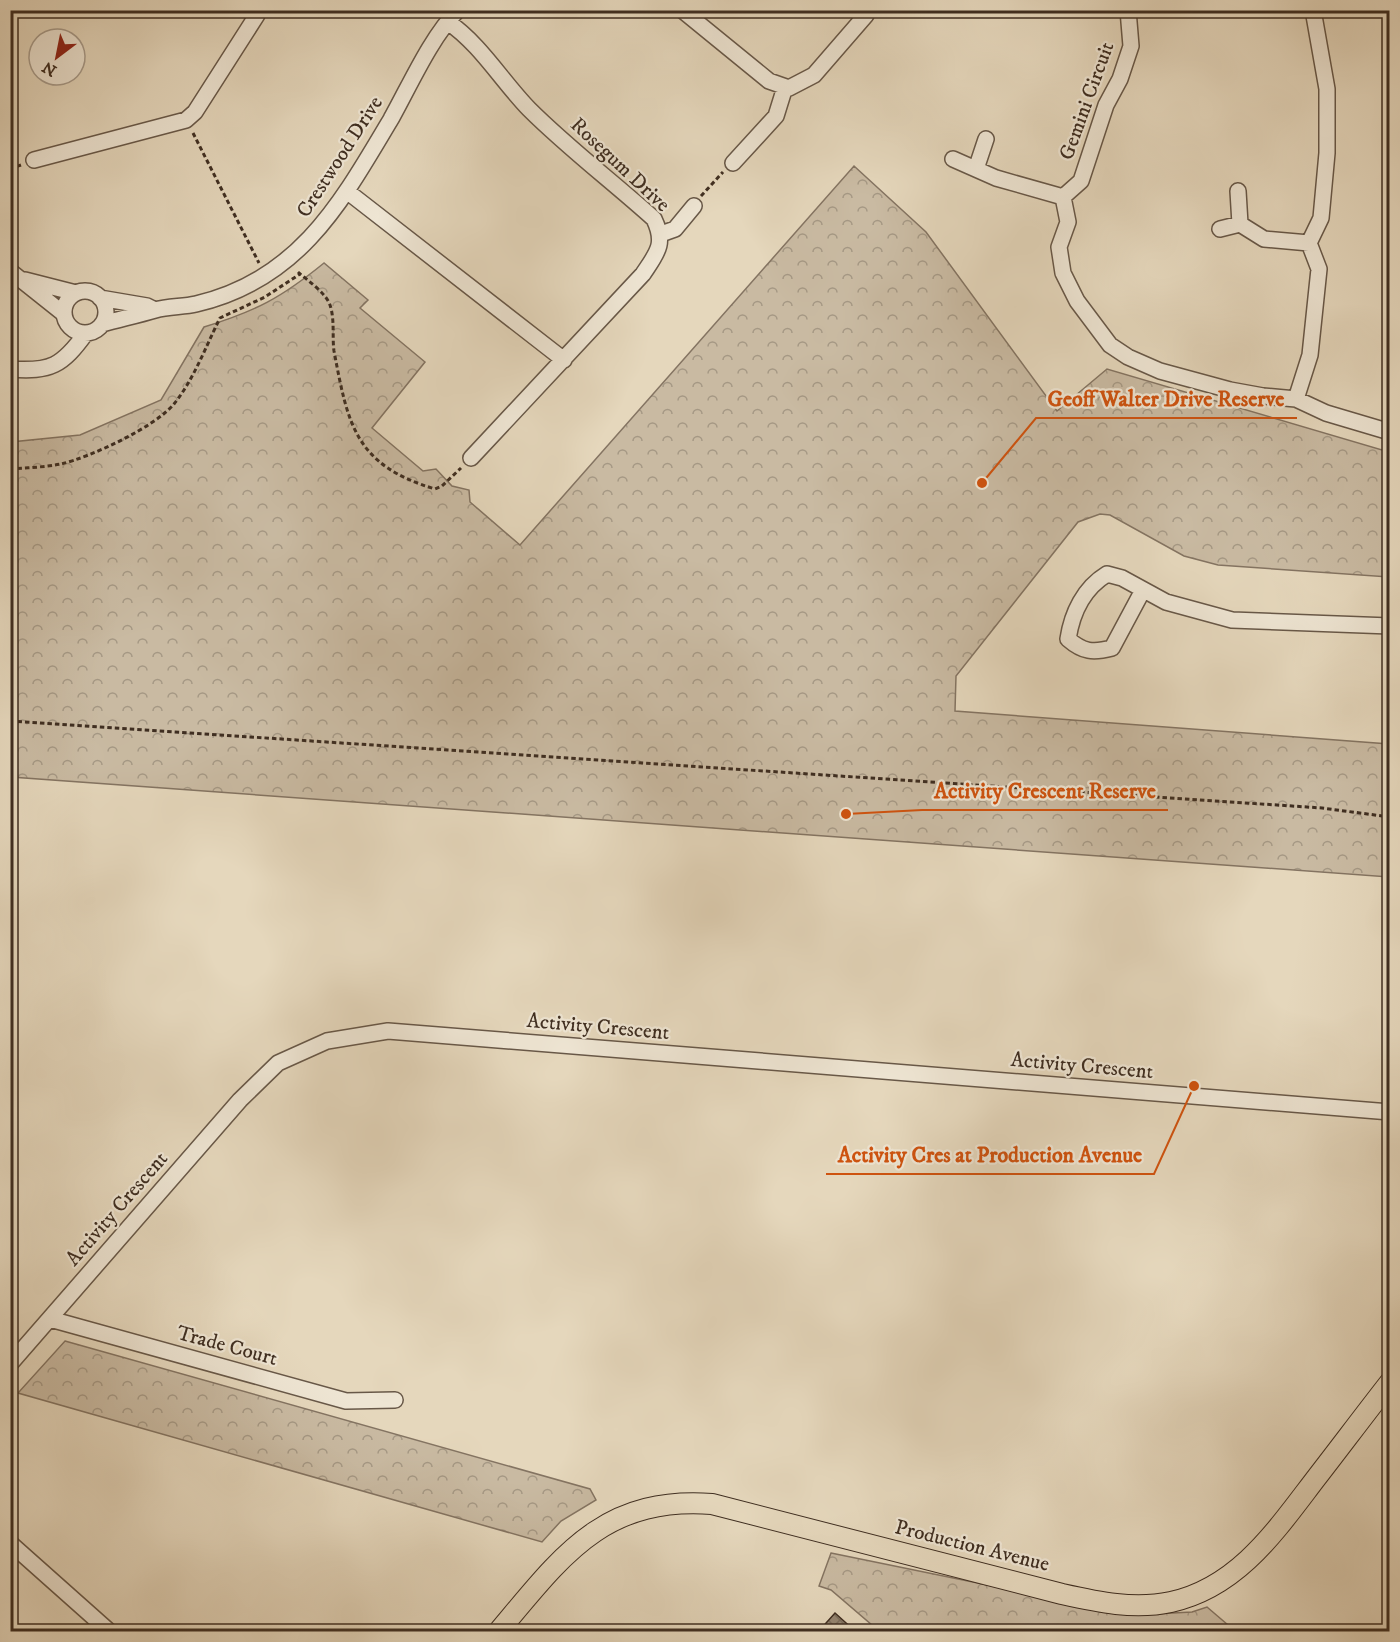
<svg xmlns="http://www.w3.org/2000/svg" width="1400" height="1642" viewBox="0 0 1400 1642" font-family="'IM FELL DW Pica',serif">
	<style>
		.forest { fill: url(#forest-crowns); stroke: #847462; stroke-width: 1.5 }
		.building { fill: url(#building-cross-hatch); stroke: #3f2e21; stroke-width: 1.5 }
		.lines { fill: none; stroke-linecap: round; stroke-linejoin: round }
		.minor-casing { stroke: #685848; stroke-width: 18 }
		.major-casing { stroke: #3f2e21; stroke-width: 22 }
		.path { stroke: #3f2e21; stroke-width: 3; stroke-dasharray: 4.5 3; stroke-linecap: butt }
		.minor { stroke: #eee5d3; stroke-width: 15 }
		.major { stroke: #e5d7bc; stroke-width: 20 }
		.labels { text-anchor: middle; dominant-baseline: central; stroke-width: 4.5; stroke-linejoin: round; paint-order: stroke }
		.street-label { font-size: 21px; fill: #3f2e21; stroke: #eee5d3 }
		.leader { fill: none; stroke: #cf530f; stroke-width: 2 }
		.callout-dot { fill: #cf530f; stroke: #eee5d3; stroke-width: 2 }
		.callout-label { font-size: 22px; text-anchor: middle; font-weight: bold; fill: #cf530f; stroke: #eee5d3; stroke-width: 4.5; stroke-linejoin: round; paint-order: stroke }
	</style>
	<defs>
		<pattern id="forest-crowns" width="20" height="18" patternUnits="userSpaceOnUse" patternTransform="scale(1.5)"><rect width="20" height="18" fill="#c9baa2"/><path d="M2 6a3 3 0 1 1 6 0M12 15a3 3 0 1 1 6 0" fill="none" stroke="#a59884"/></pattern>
		<pattern id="building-cross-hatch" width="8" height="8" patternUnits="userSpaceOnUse" patternTransform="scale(1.5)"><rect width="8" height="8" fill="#958672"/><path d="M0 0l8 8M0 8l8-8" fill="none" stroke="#7b6e5d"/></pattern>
	</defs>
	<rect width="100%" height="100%" fill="#e5d7bc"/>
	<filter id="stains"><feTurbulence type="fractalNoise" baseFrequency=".00333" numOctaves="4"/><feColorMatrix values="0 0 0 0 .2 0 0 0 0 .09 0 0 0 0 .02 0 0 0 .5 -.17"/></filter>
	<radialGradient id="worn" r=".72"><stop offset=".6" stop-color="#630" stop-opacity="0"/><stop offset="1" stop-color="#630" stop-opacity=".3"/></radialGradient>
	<!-- forest -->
	<path class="forest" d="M854 166 926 232 1057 411 1107 369 1389 452V577L1218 565 1184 556 1110 515 1100 514 1078 522 956 676 955 711 1389 744V877L11 777V442L80 435 161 400 204 327C256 311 281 298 324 263L368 300 360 308 425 362 372 428 423 471 436 469 452 486 469 490 470 502 520 545Z
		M65 1341 590 1489 596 1500 561 1521 542 1542 18 1393Z
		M831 1553 1134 1615 1192 1612 1207 1607 1235 1631H879L831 1590 819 1586Z"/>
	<!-- building -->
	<path class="building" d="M835 1613 856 1632H818Z"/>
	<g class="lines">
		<!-- minor casing -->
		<g class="minor-casing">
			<path id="minor" d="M682 10 769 81 789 88 814 75 866 15 867 10
				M1128 10 1131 46 1120 79 1106 105 1081 181 1063 197 1068 222 1059 247 1063 273 1077 301 1110 345 1128 357 1160 371 1230 390 1263 396 1296 399 1326 413 1390 432
				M448 22C481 45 501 80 529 109 568 148 613 182 654 219 666 244 657 253 643 274L471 458
				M953 159 996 178 1063 197
				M34 160 186 120 195 112 257 15 256 10
				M733 163 776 116 785 87
				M976 169 986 139
				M1238 191 1240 224 1264 239 1309 243
				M348 192 564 360
				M1220 229 1240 224
				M661 234 675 229 694 206
				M10 271 64 314
				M25 280 76 293
				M64 312a21 21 0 1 1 42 0a21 21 0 1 1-42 0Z
				M100 298 147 306 155 310
				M102 324C120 319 138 315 155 310 168 306 183 307 196 304 299 280 341 203 391 119 410 85 431 37 458 10
				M10 369C51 372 62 366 86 333
				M1296 399 1310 355 1319 269 1309 243 1321 218 1327 153V89L1313 10
				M1143 590 1112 648C1093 653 1083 652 1068 639 1072 613 1084 588 1107 574L1122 578 1166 602 1232 620 1390 626
				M50 1319 346 1401 395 1400
				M10 1364 240 1100 278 1063 327 1041 388 1031 1390 1112
				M10 1543 110 1632"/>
		</g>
		<!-- major casing -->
		<g class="major-casing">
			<path id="major" d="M498 1632C562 1556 603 1496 712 1504L1062 1594C1098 1602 1134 1610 1171 1602 1239 1587 1277 1529 1317 1477 1341 1446 1365 1414 1390 1382"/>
		</g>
		<!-- path -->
		<path class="path" d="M193 133 259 263
			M10 169 21 165
			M701 196 723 172
			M298 272C308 281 326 293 330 305 335 320 332 337 334 351 348 425 355 465 435 489L442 486 461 468
			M10 469C27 468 45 467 61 464 91 457 155 427 174 404 194 379 206 346 220 318L265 297 300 274
			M10 721 1322 808 1390 817"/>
		<!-- minor -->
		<use href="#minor" class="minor"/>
		<!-- major -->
		<use href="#major" class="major"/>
	</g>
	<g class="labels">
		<!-- street labels -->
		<g class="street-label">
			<text transform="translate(1087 101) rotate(-70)">Gemini Circuit</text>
			<text transform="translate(340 157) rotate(-57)">Crestwood Drive</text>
			<text transform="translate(620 165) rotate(43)">Rosegum Drive</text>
			<text transform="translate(598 1027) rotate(5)">Activity Crescent</text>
			<text transform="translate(1082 1066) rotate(5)">Activity Crescent</text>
			<text transform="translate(117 1209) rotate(-49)">Activity Crescent</text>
			<text transform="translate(227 1346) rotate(15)">Trade Court</text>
			<text transform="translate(972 1546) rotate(14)">Production Avenue</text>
		</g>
	</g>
	<!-- callouts -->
	<path class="leader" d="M982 483L1036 418H1297M846 814L922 810H1168M1194 1086L1154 1174H826"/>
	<g class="callout-dot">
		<circle cx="982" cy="483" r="6"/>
		<circle cx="846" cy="814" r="6"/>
		<circle cx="1194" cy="1086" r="6"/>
	</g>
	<g class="callout-label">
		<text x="1166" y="406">Geoff Walter Drive Reserve</text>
		<text x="1045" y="798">Activity Crescent Reserve</text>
		<text x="990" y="1162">Activity Cres at Production Avenue</text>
	</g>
	<!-- margin -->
	<rect width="1400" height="1642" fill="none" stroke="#e5d7bc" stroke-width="36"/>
	<rect x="12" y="12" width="1376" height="1618" fill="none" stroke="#3f2e21" stroke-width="3"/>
	<rect x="18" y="18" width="1364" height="1606" fill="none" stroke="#3f2e21" stroke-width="1.5"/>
	<!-- north arrow -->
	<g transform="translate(57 57) rotate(212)"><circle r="28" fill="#eee5d3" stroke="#a89c8c" stroke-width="1.5"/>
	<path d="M0-4.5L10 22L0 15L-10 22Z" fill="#8f2418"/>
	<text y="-9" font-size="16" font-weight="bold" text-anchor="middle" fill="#3f2e21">N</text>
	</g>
	<rect width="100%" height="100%" filter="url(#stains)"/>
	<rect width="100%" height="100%" fill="url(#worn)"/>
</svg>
